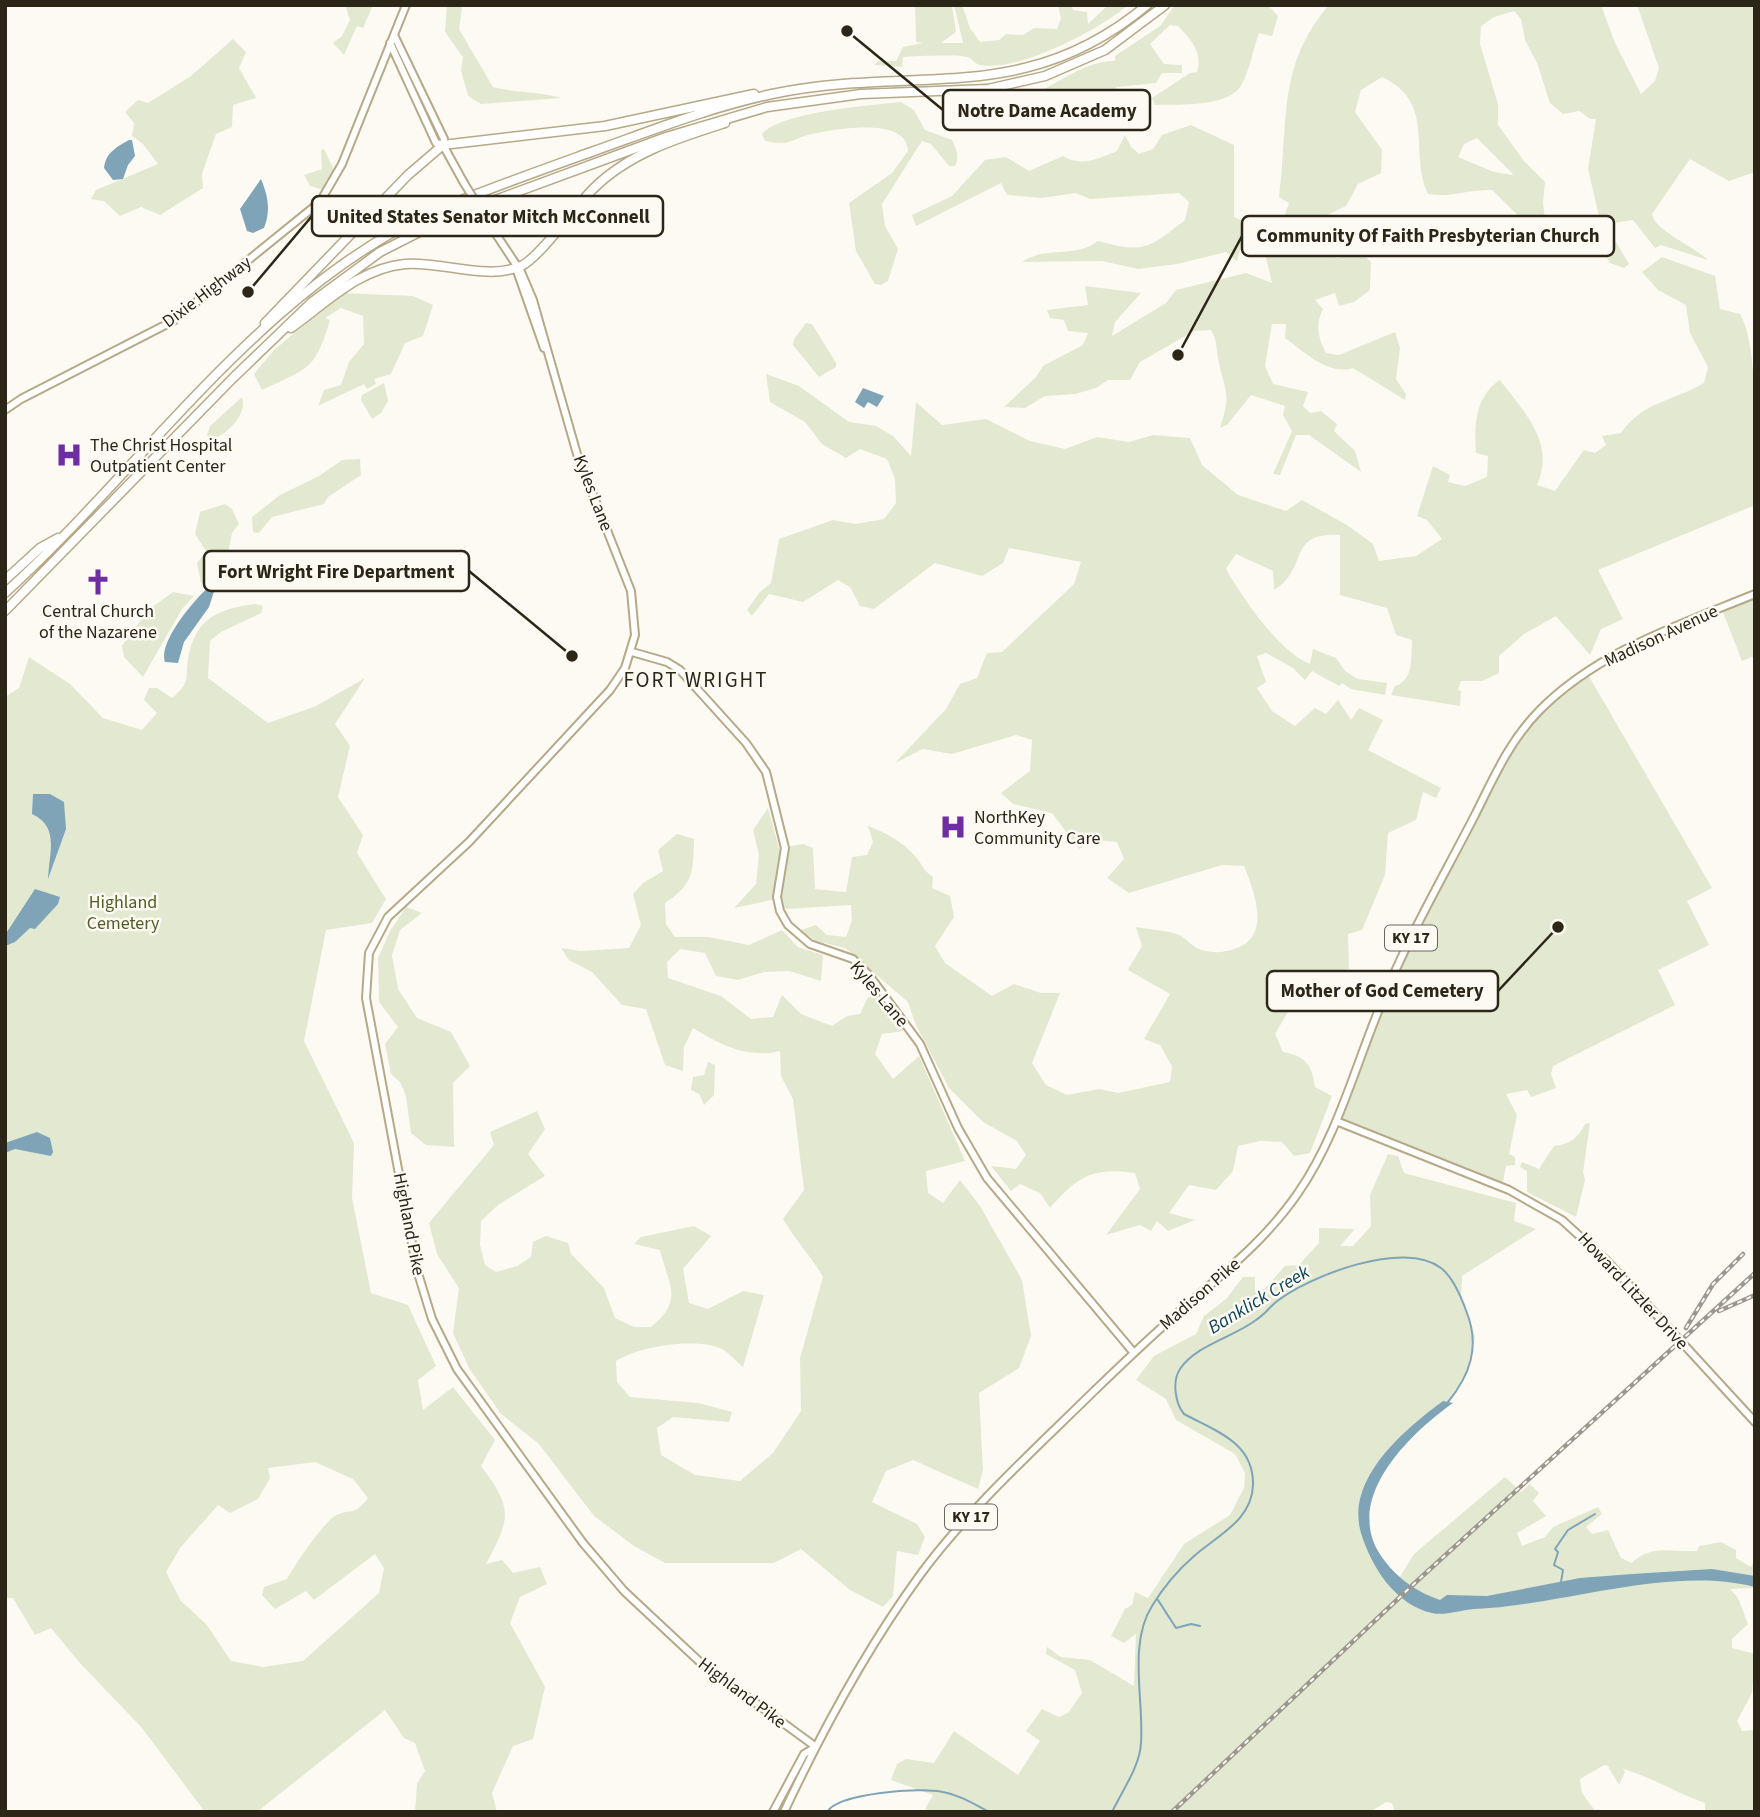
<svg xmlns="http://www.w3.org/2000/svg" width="1760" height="1817" viewBox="0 0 1760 1817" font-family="'Source Sans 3',sans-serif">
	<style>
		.green { fill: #e2e9d0; fill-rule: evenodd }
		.water { fill: #7fa4b7 }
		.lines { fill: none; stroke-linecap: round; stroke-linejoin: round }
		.stream { stroke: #7fa4b7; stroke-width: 2 }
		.major-casing { stroke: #b6a988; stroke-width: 10 }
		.highway-casing { stroke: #b6a988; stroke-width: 11 }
		.major { stroke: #fff; stroke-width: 6 }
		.highway { stroke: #fff; stroke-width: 8 }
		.rail-casing { stroke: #9b978d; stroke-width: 4.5 }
		.rail { stroke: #fdfaf3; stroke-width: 2; stroke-dasharray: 5; stroke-linecap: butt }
		.major-bridge-casing { stroke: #b6a988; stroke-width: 10; stroke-linecap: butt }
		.major-bridge { stroke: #fff; stroke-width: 6 }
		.labels { text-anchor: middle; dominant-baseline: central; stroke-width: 5; stroke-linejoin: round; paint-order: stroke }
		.shield { fill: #fdfaf3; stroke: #6b665a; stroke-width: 2 }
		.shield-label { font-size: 16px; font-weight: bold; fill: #2c2619 }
		.street-label { font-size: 18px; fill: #2c2619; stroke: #fdfaf3 }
		.poi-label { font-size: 18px; fill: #2c2619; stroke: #fdfaf3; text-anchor: start }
		.park-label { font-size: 18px; fill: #525d26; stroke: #fdfaf3 }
		.water-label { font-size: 19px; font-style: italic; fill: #104459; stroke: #fdfaf3 }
		.quarter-label { font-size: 21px; letter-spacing: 2px; fill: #2c2619; stroke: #fdfaf3 }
		.leader { fill: none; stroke: #2c2619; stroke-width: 2.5 }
		.callout-dot { fill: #2c2619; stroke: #fdfaf3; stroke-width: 2.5 }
		.callout { fill: #fdfaf3; stroke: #2c2619; stroke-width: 2.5 }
		.callout-label { font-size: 19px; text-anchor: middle; font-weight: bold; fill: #2c2619 }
	</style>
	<rect width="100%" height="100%" fill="#fdfaf3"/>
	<!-- green -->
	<path class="green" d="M345 5H373L363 28 357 26 344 55 333 43 342 36 350 20Z
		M447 5H460L462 8 459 29 493 87C517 93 537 91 561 98L481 104 468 96 461 70 463 57 445 32Z
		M915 5H952L956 32 941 43H963L954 5H962L970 28 980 42 999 40 1006 34 1023 35 1034 28 1057 29 1061 18 1058 5H1071L1073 10 1087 12 1088 24 1108 5H1128C1101 29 1017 73 980 65 975 64 972 58 967 57 958 54 914 56 903 57L902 67 874 65 878 61H896L903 47 923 43 916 42Z
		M1175 5H1268L1278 16 1272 36 1259 33C1253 49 1250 69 1242 84 1230 108 1177 104 1155 105L1152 98 1190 73 1197 72C1203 52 1191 40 1178 26L1170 25 1150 44 1164 64 1182 65V73H1162L1156 83 1116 87 1115 96 1101 109 1092 106 1077 115 1073 101 1047 98 1044 89C1065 78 1091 60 1115 61V56L1160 26Z
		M1329 5H1601L1615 43 1641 94 1655 81 1659 68 1637 5H1755V172L1729 181 1690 159 1652 214C1654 230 1695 247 1708 260L1661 245 1655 248 1633 220 1601 225 1588 169 1596 119H1590L1579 111 1563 114 1550 103 1537 63 1525 40 1521 19 1514 11 1494 17 1481 26 1480 44 1498 104V125L1524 161 1545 182 1543 203 1546 227 1534 231 1492 190C1470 189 1450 198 1428 194 1408 151 1437 103 1382 77L1361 90 1355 112 1382 150 1381 173 1358 184 1346 206 1325 216 1316 228 1313 242 1320 253 1338 258 1359 250 1371 262 1370 290 1354 302 1339 306 1335 293 1315 300 1323 309C1315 325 1318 337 1326 353L1339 355 1395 332 1400 348 1396 379 1406 394 1405 400 1353 368C1329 376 1304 352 1285 338L1286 324H1272L1265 366 1273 384 1308 392 1303 406 1310 413 1321 411 1337 424 1334 431 1355 451 1361 472 1309 435H1296L1280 475 1273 474 1292 431 1283 415 1285 406 1251 395 1227 425 1220 428C1231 393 1226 395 1219 363 1216 350 1218 342 1211 330L1194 331 1140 362 1130 380H1108L1096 388 1075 394 1045 396 1025 408 1004 407 1036 377 1043 366 1083 345 1088 333 1068 331 1064 320 1050 318 1047 310 1088 305 1085 286 1141 293 1115 322 1112 336 1166 303 1176 290 1246 273 1272 283 1261 237 1267 223H1282L1289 203 1279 197C1289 123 1276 67 1329 5ZM1477 138 1513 174 1512 175 1494 172 1458 157 1464 144Z
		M233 39 246 52 239 68 256 98 233 105 232 127 216 134 202 174 203 188 160 215 141 207 120 216 104 201 91 199 96 190 158 164 143 144 132 136 134 123 125 112 138 100 148 103 191 76Z
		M901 102 914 110 925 130 952 140C956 149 960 156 955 166H949L931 144 922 141 882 204 885 226 898 249 888 281 881 285 875 284 856 251 849 203 892 173 908 151C907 115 830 130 808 135 799 137 791 143 782 143 776 143 770 142 765 141L762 134C780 112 872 105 901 102Z
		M1191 125 1234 145V217L1248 223 1237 261 1226 252 1177 264 1138 269 1102 261 1022 262C1047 245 1074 259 1098 241 1144 254 1149 248 1185 220L1189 202 1179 193 1090 199 1076 193 1042 198 1007 195 1001 183 916 226 912 215 952 196 985 160 1006 157 1029 171 1063 156C1081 167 1098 159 1117 151L1125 135 1131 147 1139 154 1153 149 1162 135Z
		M324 149 334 170 324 190 310 186 304 175 322 169 321 150Z
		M1613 237 1629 264 1624 268 1610 263 1601 248 1602 242Z
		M1662 257 1715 276 1720 309 1740 314C1760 346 1755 461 1755 505L1598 570 1623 619 1601 629 1590 655 1556 616 1524 634 1499 656V673L1482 681H1461L1458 690 1461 691 1460 706 1391 695 1395 686C1414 680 1411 657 1412 640L1396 635 1387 608 1340 595V535C1285 532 1310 569 1274 590L1273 571 1236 554 1226 569C1242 597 1279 652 1310 664L1313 649 1336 658 1345 671 1358 679 1387 683 1385 695 1351 689 1342 683 1339 686 1312 671 1305 680 1293 668 1266 653 1257 656 1266 682 1257 688 1272 711 1295 726 1315 708 1326 714 1338 700 1351 720 1359 708 1383 720 1368 750 1441 788 1436 798 1423 792 1416 820 1388 833 1385 875 1362 930 1348 934 1349 969 1337 972 1320 1009 1292 1005 1275 1034 1283 1052C1306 1056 1312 1065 1315 1087L1332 1096 1310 1153 1294 1156 1282 1142 1260 1141 1238 1146 1233 1171 1216 1190 1189 1185 1169 1213 1195 1220 1168 1231 1157 1221 1151 1231 1140 1225 1106 1235 1140 1189 1135 1173C1093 1167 1078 1176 1050 1208L1040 1193 1020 1184 1011 1191 991 1166 1016 1169 1026 1155 1017 1141 983 1122 949 1088 915 1023 908 1002 845 948 816 941 801 930 816 925 827 935 846 937 852 920 851 905 786 909 772 900 734 908 756 884 759 855 753 830 768 808 779 848 803 844 813 848 815 889 846 892 852 857 867 855 873 842 868 826C885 832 903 842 915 856 922 864 923 870 933 877L932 888 950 896 954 917 935 946 945 963 992 996 1014 984 1041 993H1060L1032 1063 1046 1085 1067 1095 1099 1089 1118 1093 1170 1082 1172 1066 1160 1045 1144 1039 1170 994 1128 970 1142 946 1136 927C1150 930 1167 930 1179 935 1187 939 1193 948 1202 950 1213 953 1223 953 1234 949 1272 937 1255 894 1244 866L1222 865 1129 893 1107 878 1124 859 1117 842 1096 840 1079 849 1052 813 1013 804 1001 793 1030 771 1032 740 1016 735 952 754 923 749 895 763 946 709 960 684 977 678 987 653 1002 652 1074 584 1081 562 1009 548 1003 563 982 576 935 563 874 609 860 606 850 587 838 580 803 602 769 594 752 616 747 610 759 593 771 583 779 539 833 520 855 524 884 519 896 503 895 479 887 459 860 449 846 458 822 444 805 422 770 402 766 374 799 386 849 422 876 426 893 436 911 456 916 402 942 425 986 419 1030 441 1065 449 1097 437 1129 442 1153 435 1190 438 1202 465 1238 495 1286 511 1302 500 1347 525 1373 544 1379 561 1416 556 1442 539 1427 520 1417 516 1433 466 1450 475 1448 482 1465 486 1487 477 1488 456 1476 453C1474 426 1475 396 1500 380 1524 412 1556 443 1537 485L1555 491 1584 450 1595 453 1606 445 1602 436 1621 433C1643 401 1672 402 1704 383L1708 367 1690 333 1686 305 1658 290 1642 272Z
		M342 293 413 296 433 305 423 336 405 343 391 374 374 379 376 384 367 389 364 384 318 406 324 390 341 385 349 362 364 344 363 316 341 308 325 318 330 320C315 371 308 368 262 390L254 374 274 350Z
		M806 323 812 324 836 363V367L819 377 793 345 794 339Z
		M384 383 388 401 381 413 372 419 361 400 362 395Z
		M242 397C248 414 227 435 211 440L207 435 210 426Z
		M360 459 361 475 328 497 324 504 272 517 259 533 253 532 252 517 280 495 319 476 342 460Z
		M225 504 232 509 239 524 232 533 226 563 201 583 197 563 206 551 195 534 200 512Z
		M173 592 194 596 182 609 143 677 124 657 122 646 148 610Z
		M1755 597V656L1742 661 1722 610Z
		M255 604 263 606 261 613 221 632 210 641 208 678 268 723 316 706 365 678 335 724 350 746 338 797 363 835 357 853 386 899 372 923 326 930 304 1041 354 1143 352 1198 371 1293 408 1305 436 1366 418 1380 423 1410 453 1387 495 1440 481 1466C513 1508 511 1518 486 1564L502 1560 513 1573 540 1567 547 1584 520 1597 510 1623 545 1687 533 1739 513 1746 492 1793 497 1812H415L417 1784 425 1771 415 1743 404 1738 385 1710 257 1812H205L142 1728 79 1662 51 1628 35 1635 13 1598H5V697L19 688 29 657 70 684 103 718 142 730 157 713 144 700 149 688H157L172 698C191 682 185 680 188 659 195 618 218 609 255 604ZM315 1462 353 1479 368 1498C352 1518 352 1507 335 1516 323 1523 294 1566 287 1579L264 1587 262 1595 275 1609 306 1591 314 1600 375 1554 384 1568 379 1593 303 1661 263 1667 231 1661 207 1625 181 1601 166 1572 180 1548 218 1505 230 1513 258 1499 270 1478 268 1468Z
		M1587 673 1712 888 1687 901 1709 945 1658 970 1675 1005 1553 1066 1551 1074 1556 1088 1531 1097 1527 1090 1506 1094 1517 1115 1509 1154 1515 1157V1165L1506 1166 1502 1187 1336 1121 1382 1001 1499 767 1537 713Z
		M677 834 694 839C693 872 694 884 665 903L666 924 675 937H708L749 945 782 930 798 947 823 955 821 981 789 971 764 972 738 980 716 976 705 953 680 949 667 962 668 978 721 996 751 1019 773 1017 782 995 801 1014 832 1026 847 1016 860 1014 868 997 878 996 904 1031 882 1034 875 1054 893 1079 919 1056 965 1161 926 1171 928 1193 943 1203 960 1180 980 1206 1022 1280 1031 1336 1019 1368 979 1393 983 1470 978 1489 913 1460 886 1471 872 1502 917 1524 925 1537 918 1555 897 1551 893 1596 883 1607 850 1590 801 1549 774 1563H665L634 1546 594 1516 539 1444 501 1414 469 1368 453 1333 459 1288 437 1254 429 1223 494 1145 490 1132 537 1111 545 1129 528 1154 545 1176 498 1205 481 1221 480 1245 485 1265 496 1272 517 1266 531 1257 533 1242 546 1236 568 1243 571 1254 604 1288 615 1318 634 1327H651C684 1301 669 1286 660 1250L634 1244 641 1237 694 1226 711 1236 683 1269 689 1303 708 1309 743 1291 764 1295 743 1367C737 1362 729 1353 722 1349 697 1337 639 1346 616 1361L617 1382 630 1397 698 1403 732 1412 729 1422 673 1417 657 1428 661 1455 695 1475 740 1481 773 1453 801 1411 800 1358 823 1277C811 1256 795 1240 783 1219L804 1190 793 1099 781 1076 780 1051C749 1059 720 1045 693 1028L684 1047 683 1071 665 1065 646 1009 622 1005 592 972 569 960 561 948 581 951 629 948 641 925 633 894 643 883 663 871 658 850Z
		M406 907 422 913 400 930 392 955 398 989 417 1018 451 1032 470 1066 453 1083 454 1147 426 1145 411 1133 406 1096 400 1082 391 1074 385 1044 398 1027 379 1002 378 958 390 931Z
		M708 1062 715 1065 714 1095 704 1105 699 1094 691 1090 693 1077 704 1075Z
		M1590 1123 1583 1172 1585 1180 1576 1217 1527 1192V1171L1520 1167 1522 1162 1539 1169 1554 1146C1569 1145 1578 1138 1585 1124Z
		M1388 1154 1398 1156 1404 1173 1516 1203 1514 1221 1536 1229 1462 1276 1461 1297 1475 1337 1467 1374 1449 1401 1431 1413 1393 1450 1368 1499 1372 1551 1396 1583 1414 1554 1505 1477 1521 1492 1530 1484 1539 1493 1533 1501 1546 1516 1517 1533 1522 1546 1545 1537 1553 1527 1598 1507 1602 1514 1586 1527 1592 1534 1608 1530 1621 1558 1632 1563C1650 1544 1673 1552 1697 1551L1699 1546 1721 1542 1736 1550V1558L1751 1567 1755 1559V1601L1754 1588 1730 1589 1738 1598 1748 1624 1732 1639V1648L1755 1654 1752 1693 1737 1721 1742 1731 1755 1730V1812H1705V1803C1676 1793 1652 1777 1623 1769L1625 1772 1619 1785 1608 1766 1604 1765 1580 1779 1582 1793 1596 1812H1395L1392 1803 1386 1802 1370 1812H929L925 1809 933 1795 891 1780 897 1764 906 1759 934 1763 954 1731 1018 1775 1040 1741 1026 1731 1042 1709 1059 1717 1068 1713 1082 1693 1075 1670 1046 1654 1047 1647 1061 1657 1090 1660 1134 1686 1136 1634 1124 1643 1111 1636 1125 1609 1132 1605 1135 1592 1148 1598 1184 1544 1230 1515 1244 1488 1245 1473 1235 1454 1176 1420 1166 1399 1136 1380 1154 1356 1196 1334 1204 1316 1226 1299 1243 1277H1255V1292L1264 1289 1285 1266 1299 1265 1319 1243V1228L1355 1229 1340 1246H1353L1371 1226 1370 1195Z"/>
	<!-- water -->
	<path class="water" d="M129 140H132L135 156 128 165 123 179 113 180 104 168C106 152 117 147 129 140Z
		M261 179C268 196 271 210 264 228L253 233 247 231 240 209Z
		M863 388 884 396 877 407 868 402 864 408 855 402Z
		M218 579 209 607 184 642 178 663 165 662C157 641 201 591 218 579Z
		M33 794H50L64 802 66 829 48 879C49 853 60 827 32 814Z
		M35 889 60 897 58 904 35 929 30 928 15 942 5 946V935Z
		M37 1132 50 1138 53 1152 51 1156 15 1149 5 1153V1143Z
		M1443 1401 1453 1403C1408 1435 1339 1502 1384 1560 1399 1580 1417 1592 1440 1600L1447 1595 1487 1596 1580 1578 1632 1574 1712 1569 1755 1576V1587C1669 1565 1561 1606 1474 1609 1461 1610 1444 1616 1432 1613 1395 1605 1371 1566 1361 1533 1345 1479 1405 1429 1443 1401Z"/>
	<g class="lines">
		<!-- stream -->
		<path class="stream" d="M1561 1582 1563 1570 1554 1565 1558 1552 1555 1549 1568 1530 1595 1514
			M1158 1600 1176 1628 1191 1624 1200 1626
			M827 1812C838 1793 921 1787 943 1792 960 1795 974 1804 989 1812
			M1112 1812C1122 1791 1140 1766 1141 1743 1144 1700 1128 1644 1152 1606 1163 1588 1178 1570 1193 1557 1216 1536 1252 1521 1253 1485 1254 1442 1215 1431 1184 1414 1175 1403 1172 1381 1180 1369 1196 1345 1234 1337 1256 1320 1264 1315 1269 1308 1276 1302 1309 1276 1404 1239 1441 1268 1454 1278 1462 1299 1467 1313 1480 1347 1470 1375 1448 1402"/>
		<!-- major casing -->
		<g class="major-casing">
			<path id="major" d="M394 35 444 139 443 145 464 183
				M390 43 436 143 443 145
				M488 222 521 272 533 300 577 454 631 591 635 635 625 668 610 690 469 842 388 917 369 953 366 998 417 1270 432 1319 457 1369 583 1543 624 1591 701 1663 816 1747
				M516 268 544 348
				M5 410 21 399 173 321 320 202 342 164 406 5
				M632 652 667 662 680 670 746 743 766 772 785 848 777 897 780 911 788 925 810 944 853 959 869 975 920 1044 958 1128 987 1178 1134 1353
				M1336 1121 1509 1190 1562 1220 1607 1261 1755 1422
				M773 1812 804 1754 814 1748
				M784 1812C822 1731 867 1648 920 1575 966 1512 1035 1449 1091 1394 1120 1366 1149 1338 1179 1312 1221 1275 1266 1240 1298 1193 1338 1135 1355 1066 1382 1002 1408 937 1443 877 1475 815 1493 779 1509 742 1538 712 1596 652 1679 625 1755 594"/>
		</g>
		<!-- highway casing -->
		<g class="highway-casing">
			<path id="highway" d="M265 323 408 175 443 145 605 126 754 94
				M291 328C326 303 360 268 405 264 442 261 487 281 521 266 539 258 576 206 593 189 629 153 678 138 725 123
				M5 580 40 548 58 538
				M5 593C144 467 267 281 444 207 493 187 544 169 594 151 653 130 711 107 772 94 914 64 1023 109 1147 5
				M5 611 233 378 312 302 380 252 449 217 666 137 767 107 861 94 988 89 1045 76 1105 50 1165 5"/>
		</g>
		<!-- major -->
		<use href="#major" class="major"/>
		<!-- highway -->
		<use href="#highway" class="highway"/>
		<!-- rail casing -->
		<g class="rail-casing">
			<path id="rail" d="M1719 1311 1755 1295
				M1686 1328 1713 1284 1743 1254
				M1172 1812 1417 1581 1755 1273"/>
		</g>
		<!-- rail -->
		<use href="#rail" class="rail"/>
		<!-- major-bridge casing -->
		<g class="major-bridge-casing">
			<path id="major-bridge" d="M464 183 488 222"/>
		</g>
		<!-- major-bridge -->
		<use href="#major-bridge" class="major-bridge"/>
	</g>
	<!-- icons -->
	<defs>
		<g id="hospital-bare" transform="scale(2.1)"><path d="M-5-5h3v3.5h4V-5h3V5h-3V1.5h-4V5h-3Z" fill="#6f2da2" stroke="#fdfaf3" stroke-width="2.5" paint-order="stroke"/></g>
		<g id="church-bare" transform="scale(2.1)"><path d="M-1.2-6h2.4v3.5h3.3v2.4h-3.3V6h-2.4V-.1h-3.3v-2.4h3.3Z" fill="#6f2da2" stroke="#fdfaf3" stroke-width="2.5" paint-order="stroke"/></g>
	</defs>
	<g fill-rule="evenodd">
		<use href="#hospital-bare" x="69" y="455"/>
		<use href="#church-bare" x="98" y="582"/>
		<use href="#hospital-bare" x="953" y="827"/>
	</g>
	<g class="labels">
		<!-- shield labels -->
		<g class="shield">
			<rect x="1385" y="925.5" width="52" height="25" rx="5"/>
			<rect x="945" y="1504.5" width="52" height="25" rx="5"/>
		</g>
		<g class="shield-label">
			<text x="1411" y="938">KY 17</text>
			<text x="971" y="1517">KY 17</text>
		</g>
		<!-- street labels -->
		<g class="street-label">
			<text transform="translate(207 292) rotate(-37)">Dixie Highway</text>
			<text transform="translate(593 493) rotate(69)">Kyles Lane</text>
			<text transform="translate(1661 636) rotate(-25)">Madison Avenue</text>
			<text transform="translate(879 994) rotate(50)">Kyles Lane</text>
			<text transform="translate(409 1224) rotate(79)">Highland Pike</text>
			<text transform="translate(1633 1291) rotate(47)">Howard Litzler Drive</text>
			<text transform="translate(1200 1294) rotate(-41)">Madison Pike</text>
			<text transform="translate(742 1693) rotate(37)">Highland Pike</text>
		</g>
		<!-- poi labels -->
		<g class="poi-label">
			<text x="90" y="445">The Christ Hospital<tspan x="90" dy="21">Outpatient Center</tspan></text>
			<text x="98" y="611" text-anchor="middle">Central Church<tspan x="98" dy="21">of the Nazarene</tspan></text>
			<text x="974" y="817">NorthKey<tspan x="974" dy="21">Community Care</tspan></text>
		</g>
		<!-- park labels -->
		<g class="park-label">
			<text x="123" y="902">Highland<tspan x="123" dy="21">Cemetery</tspan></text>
		</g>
		<!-- water labels -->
		<g class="water-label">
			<text transform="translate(1259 1300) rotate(-31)">Banklick Creek</text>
		</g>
		<!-- quarter labels -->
		<g class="quarter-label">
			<text x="696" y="680">FORT WRIGHT</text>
		</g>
	</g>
	<!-- callouts -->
	<path class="leader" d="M847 31L943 110M248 292L312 216M1178 355L1242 236M572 656L469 571M1558 927L1498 991"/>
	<g class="callout-dot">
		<circle cx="847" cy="31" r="7"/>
		<circle cx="248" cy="292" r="7"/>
		<circle cx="1178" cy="355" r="7"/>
		<circle cx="572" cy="656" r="7"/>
		<circle cx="1558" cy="927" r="7"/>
	</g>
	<g class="callout">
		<rect x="943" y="90" width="207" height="40" rx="7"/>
		<rect x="312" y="196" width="351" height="40" rx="7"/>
		<rect x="1242" y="216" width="372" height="40" rx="7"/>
		<rect x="204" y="551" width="265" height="40" rx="7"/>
		<rect x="1267" y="971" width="231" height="40" rx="7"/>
	</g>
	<g class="callout-label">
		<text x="1047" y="117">Notre Dame Academy</text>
		<text x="488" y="223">United States Senator Mitch McConnell</text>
		<text x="1428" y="242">Community Of Faith Presbyterian Church</text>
		<text x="336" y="578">Fort Wright Fire Department</text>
		<text x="1382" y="997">Mother of God Cemetery</text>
	</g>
	<!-- border -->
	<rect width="1760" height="1817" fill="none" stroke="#2c2619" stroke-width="14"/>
</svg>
